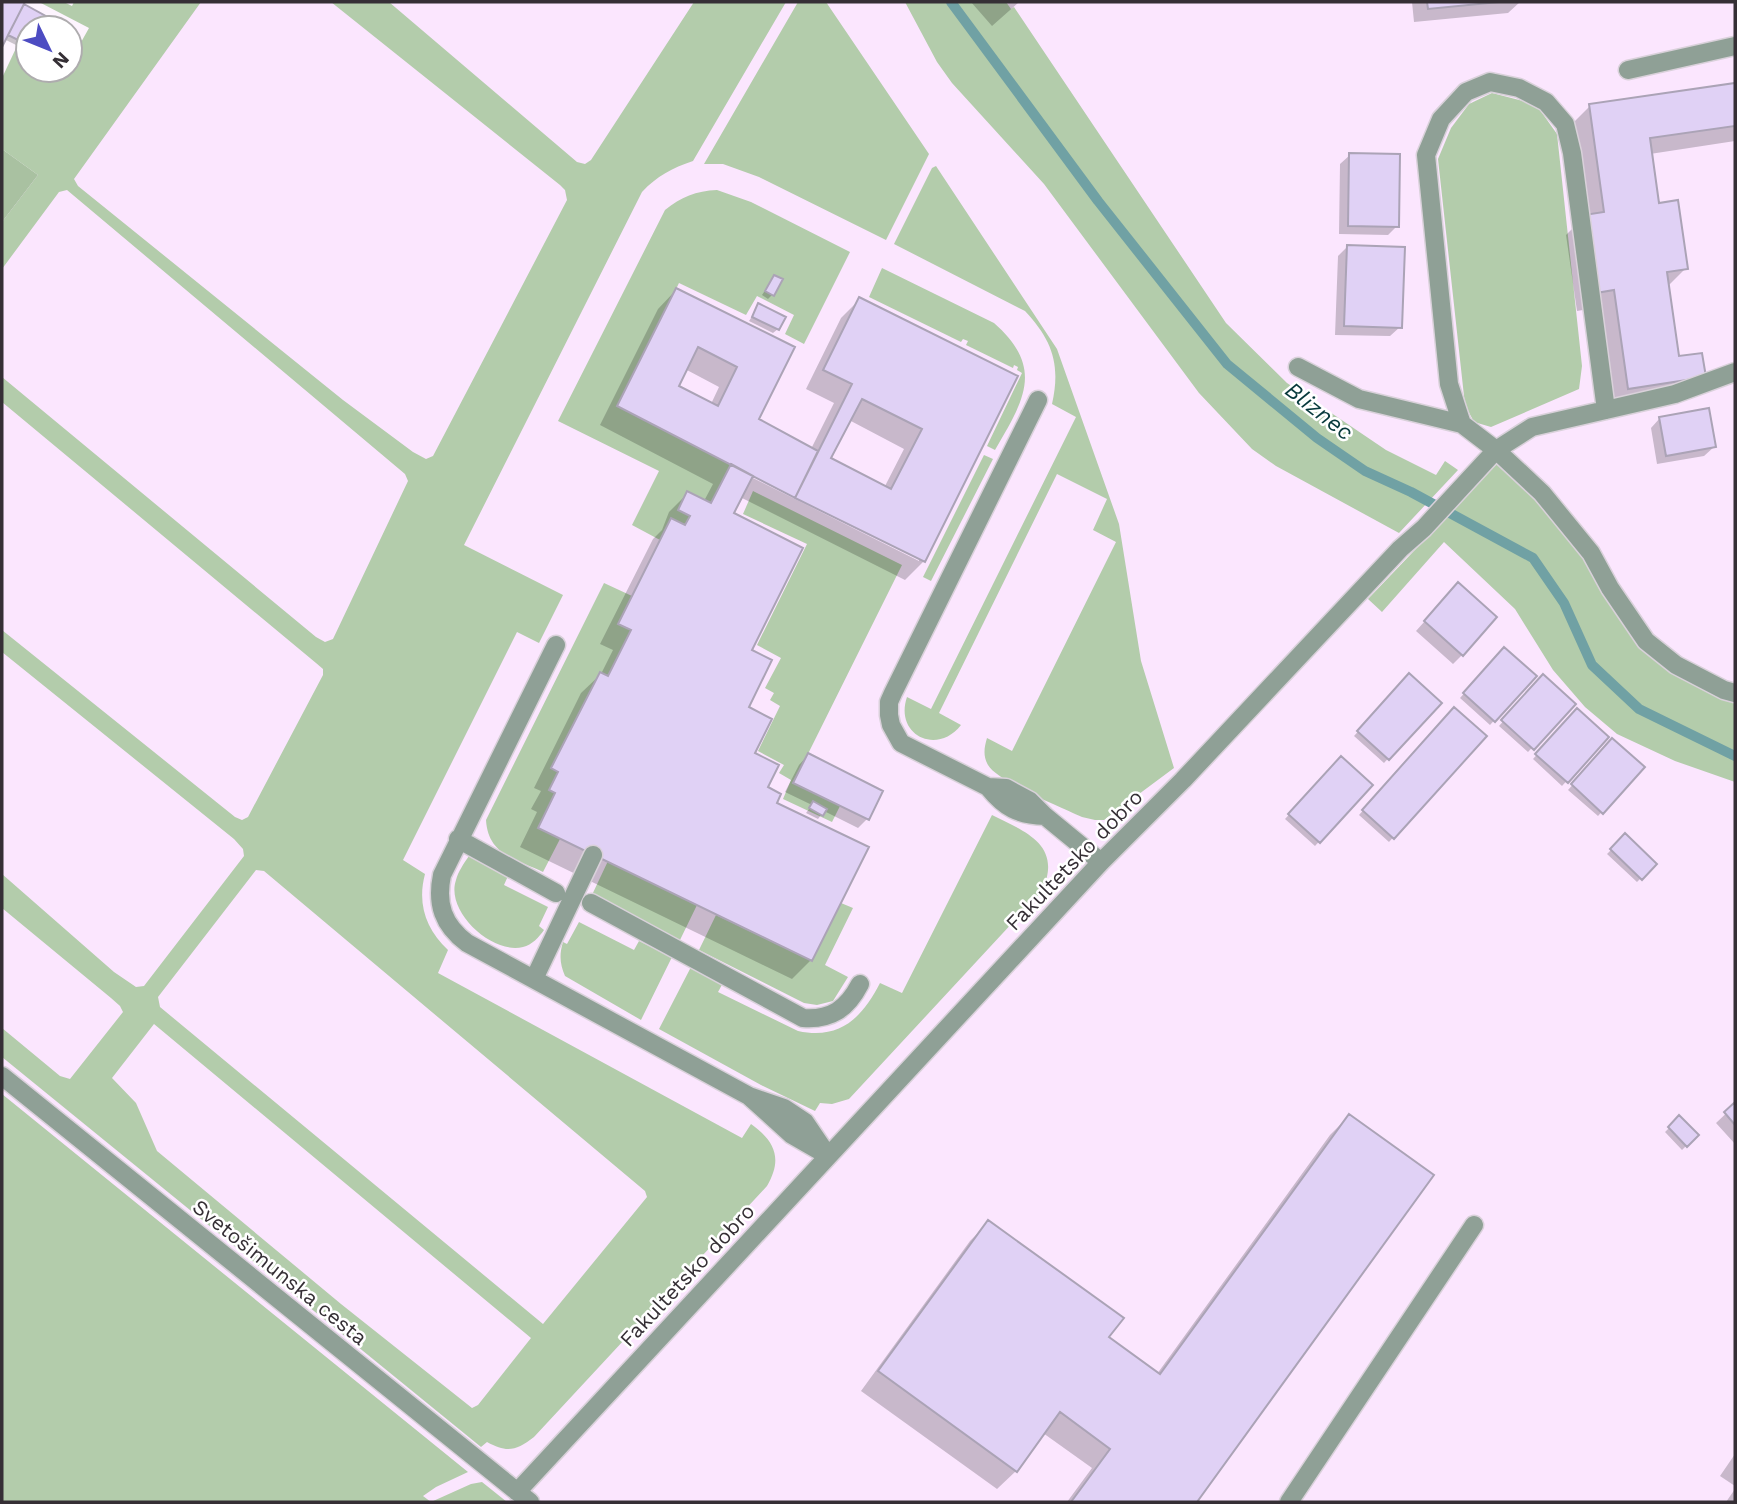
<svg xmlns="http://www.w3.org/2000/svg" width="1737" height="1504" viewBox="0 0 1737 1504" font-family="'Work Sans',sans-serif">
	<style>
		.built { fill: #fbe6fe }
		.green { fill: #b3ccab; fill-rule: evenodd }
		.forest { fill: #a9c1a1 }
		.shadow { fill: #0003; fill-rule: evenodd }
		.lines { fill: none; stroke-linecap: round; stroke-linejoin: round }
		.stream { stroke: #70a1a4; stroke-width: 10 }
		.building { fill: #e0d1f5; stroke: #aba3b6; stroke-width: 2; fill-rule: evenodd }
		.minor-casing { stroke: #d9d1da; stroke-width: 21 }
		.minor { stroke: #8fa096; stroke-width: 18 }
		.labels { text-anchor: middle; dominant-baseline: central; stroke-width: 5; stroke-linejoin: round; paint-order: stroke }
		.street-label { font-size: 21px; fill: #352f35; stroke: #fff }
		.water-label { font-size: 23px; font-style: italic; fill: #07393c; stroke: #fff }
	</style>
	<rect width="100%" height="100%" fill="#fdf4fe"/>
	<!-- built -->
	<path class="built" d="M166 2H1735V1502H2V222Z"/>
	<!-- green -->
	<path class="green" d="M39 2H64L72 6 74 2H201L74 179 78 186 343 400 413 452 426 459 433 456 567 200 565 190 560 185 331 2H389L577 162 585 164 591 160 694 2H786L693 161C672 168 657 176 642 192L464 545 563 595 539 643 517 632 403 860 425 874C417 904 426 929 448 950L438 973 742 1138 751 1124C775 1141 783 1159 767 1186L534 1437C516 1451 507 1453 487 1442L481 1447 2 1057V1028L60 1076 70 1079 123 1012 120 1006 111 998 2 908V874L114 972 136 987 144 986 244 856 243 849 234 839 2 652V630L235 817 242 820 248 817 323 675V669L316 663 2 402V377L316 637 325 642 333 639 408 481 405 474 67 190 59 192 2 269V222L38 175 2 149V78L17 46 28 51V70H70V62L89 28ZM256 870 264 871 645 1191 647 1197 543 1324 160 1007 158 997ZM154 1024 531 1338 478 1405 472 1408 341 1304 157 1151 136 1103 112 1078Z
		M798 2H826L929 154 886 240 759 177 723 164H704Z
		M905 2H1006L1011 9 1014 7 1226 323 1287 383 1386 450 1436 475 1445 461 1458 470 1399 533 1276 466 1252 449 1199 393 1044 184 952 83 937 62Z
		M1492 93 1523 101 1540 110 1557 134 1582 366 1579 389 1491 427 1474 422 1465 405 1438 159 1451 128 1469 104Z
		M936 166 1057 349 1119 524 1141 661 1174 768 1104 820H1095L1082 817C1061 807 998 782 988 765 983 756 984 748 987 738L1012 751 1116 542 1093 530 1107 499 1057 474 939 713 961 725C937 756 894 735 907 697L931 709 1076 417 1052 404C1061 364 1052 340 1025 311L894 244 932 168Z
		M717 190 751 202 850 252 804 344 785 334 794 315 757 296 746 315 679 283 618 406 731 464 711 503 687 491 678 510 690 516 685 525 671 518 660 540 632 525 659 471 558 421 665 210C681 197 696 191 717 190Z
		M882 268 994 323C1045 368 1024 400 995 450L987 446 1022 373 1017 370 1018 367 1014 365 1013 368 966 345 968 341 963 339 961 342 869 297Z
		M984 455 993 459 931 581 923 577Z
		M1497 464 1514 476 1544 504 1580 550 1641 645 1735 700V782L1675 761 1617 734 1585 707 1553 670 1515 609 1444 542 1382 612 1368 599Z
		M753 491 902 565 794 782 840 806 832 822 783 799 791 780 779 773 784 765 758 751 780 706 770 700 774 693 765 688 781 658 757 645 807 544 743 514Z
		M604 583 632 596 618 624 631 630 608 676 552 768 558 772 549 789 555 793 538 827 560 839 543 872C516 859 488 855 486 820Z
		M992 815C1026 832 1063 845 1042 891L849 1099 832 1104 820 1103 815 1111 761 1085 659 1029 691 967 723 983 718 992 798 1031C840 1040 862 1018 880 983L902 993Z
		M469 856 508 876 504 885 548 907 539 926 544 930C539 937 532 945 523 947 493 955 445 912 456 880 458 872 464 863 469 856Z
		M608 861 697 905 680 940 591 897Z
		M841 903 853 908 825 965 848 977 833 1001 817 1005 804 1003 699 950 716 915 812 961Z
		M579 922 634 950 639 941 672 957 641 1020 565 976C560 964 559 955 563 942L567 944Z
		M2 1094 468 1472 436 1487 423 1496 431 1502 471 1484 482 1482 507 1502H2Z"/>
	<!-- forest -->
	<path class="forest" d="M2 149 38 175 2 222Z"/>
	<!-- shadow -->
	<path class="shadow" d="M2 2H23L21 5 48 19 44 28H28V51L4 39 2 43Z
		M971 2H1019L992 26Z
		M1412 2H1520L1508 13 1414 22Z
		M1735 84V141L1650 154 1658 205 1686 268 1667 287 1677 358 1704 377 1609 407 1595 308 1577 311 1566 235 1584 217 1571 125 1590 106Z
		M1350 155 1397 226 1388 235 1339 234 1340 164Z
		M1348 246 1400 327 1390 336 1335 335 1338 256Z
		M774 277 772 295 768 299 762 295Z
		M676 290 793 348 757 420 811 449 834 403 806 389 841 318 860 299 1016 377 924 561 905 580 740 497 731 514 749 650 746 708 753 754 766 788 775 803 867 848 811 960 792 979 520 847 537 812 531 809 541 791 534 788 581 693 601 674 613 650 600 644 653 539 662 530 669 512 688 493 704 501 713 484 600 425 658 309ZM685 369 719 387 711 404 676 386ZM849 420 904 449 884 488 829 459ZM746 471 919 557V561L745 474Z
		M759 306 778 329 773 333 749 321Z
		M1660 418 1714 447 1704 456 1657 464 1651 428Z
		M1449 594 1462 655 1453 664 1416 631Z
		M1504 649 1534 676 1490 725 1460 698Z
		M1409 676 1439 703 1384 763 1354 736Z
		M1543 677 1573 704 1528 752 1499 726Z
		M1454 709 1484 736 1389 842 1359 815Z
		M1577 710 1607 737 1562 786 1533 759Z
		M1613 740 1642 768 1598 816 1568 790Z
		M808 755 867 819 858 828 824 811 818 819 806 813 812 805 785 792 799 765Z
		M1341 758 1371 785 1315 846 1285 819Z
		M1625 836 1655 864 1637 882 1607 854Z
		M1735 1105V1144L1716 1123Z
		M1349 1116 1432 1176 1195 1502H1067L1092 1468 1043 1433 1016 1471 997 1489 861 1391 970 1241 989 1222 1107 1338 1157 1374 1330 1135Z
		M1679 1118 1697 1135 1682 1150 1665 1132Z
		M1735 1454V1486L1720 1476Z
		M1735 1489V1502H1726Z"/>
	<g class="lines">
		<!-- stream -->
		<path class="stream" d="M951 2 1098 201 1227 364 1317 438 1365 471 1411 492 1533 558 1564 603 1592 665 1639 709 1735 756"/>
	</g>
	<!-- building -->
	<path class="building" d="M2 2H25L2 47Z
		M1427 2H1499L1428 9Z
		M24 4 51 19 46 28H28V45L8 35Z
		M1735 83V126L1650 138 1659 203 1678 200 1688 269 1667 272 1679 356 1702 353 1706 377 1628 389 1614 290 1596 293 1584 215 1604 212 1589 104Z
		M1349 153 1400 154 1399 227 1348 226Z
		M1347 245 1405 247 1402 328 1344 326Z
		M774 275 783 279 774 296 765 291Z
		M676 288 795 347 759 419 818 451 795 498 617 406ZM698 347 737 367 718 406 679 386Z
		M859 297 1018 376 925 562 795 498 852 384 823 370ZM862 399 922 429 891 489 831 458Z
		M758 303 786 317 779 330 752 317Z
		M1709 408 1716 447 1666 456 1659 417Z
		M731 464 753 476 734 513 803 548 752 650 772 660 749 707 772 719 755 753 779 765 768 787 781 794 777 803 869 847 812 961 538 828 555 793 549 790 558 772 551 768 600 672 608 676 631 630 618 624 671 518 685 525 690 516 678 510 687 491 711 503Z
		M1458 582 1497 617 1463 656 1424 621Z
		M1504 647 1537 676 1495 722 1463 693Z
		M1409 673 1442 703 1389 760 1357 731Z
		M1543 674 1576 704 1534 750 1501 720Z
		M1454 707 1487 736 1394 839 1362 810Z
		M1577 708 1609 737 1568 783 1535 754Z
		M1612 738 1645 767 1603 814 1571 784Z
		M808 753 883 791 869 820 793 783Z
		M1341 756 1373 785 1320 843 1288 814Z
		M813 801 827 809 823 816 809 808Z
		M1625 833 1657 864 1642 880 1610 849Z
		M1735 1102V1125L1724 1112Z
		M1349 1114 1434 1175 1197 1502H1071L1110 1449 1060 1412 1017 1472 878 1371 988 1220 1124 1318 1109 1337 1160 1374Z
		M1679 1115 1699 1135 1687 1147 1668 1127Z"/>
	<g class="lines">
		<!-- minor casing -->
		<g class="minor-casing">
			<path id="minor" d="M1628 70 1735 46
				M1298 367 1359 399 1462 424
				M1038 400 893 693 889 702V715L891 725 901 743 988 787 1006 788 1030 801 1045 816 1101 862
				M1606 410 1572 153 1565 124 1546 102 1519 88 1490 82 1466 92 1441 119 1426 155 1449 384 1462 424 1496 450 1542 493 1591 553 1610 588 1646 641 1676 665 1724 690 1735 693
				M556 645 442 875C436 904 443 925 467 943L749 1096 784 1108 805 1122 828 1156
				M988 787C1005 808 1018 815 1045 816
				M458 839 556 893
				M591 903 803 1018C831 1020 847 1009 860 984
				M534 979 593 855
				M2 1076 530 1502
				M750 1097 792 1135 825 1154
				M517 1492 1101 862 1183 780 1400 549 1424 528 1496 450 1532 427 1675 394 1735 372
				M1289 1502 1474 1225"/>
		</g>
		<!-- minor -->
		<use href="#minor" class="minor"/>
	</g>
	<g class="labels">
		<!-- street labels -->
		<g class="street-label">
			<text transform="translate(1074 860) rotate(-46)">Fakultetsko dobro</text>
			<text transform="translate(280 1272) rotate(39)">Svetošimunska cesta</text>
			<text transform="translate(687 1275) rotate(-47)">Fakultetsko dobro</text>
		</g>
		<!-- water labels -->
		<g class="water-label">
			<text transform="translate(1319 411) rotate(38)">Bliznec</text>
		</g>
	</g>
	<!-- border -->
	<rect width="1737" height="1504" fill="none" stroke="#352f35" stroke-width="7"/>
	<!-- north arrow -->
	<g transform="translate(49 49) rotate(133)"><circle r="33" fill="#ffffff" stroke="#aeacae" stroke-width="2"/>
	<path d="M0-5L12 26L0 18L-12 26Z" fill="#4d4cc2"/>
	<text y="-10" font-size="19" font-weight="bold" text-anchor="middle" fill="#352f35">N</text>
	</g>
</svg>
